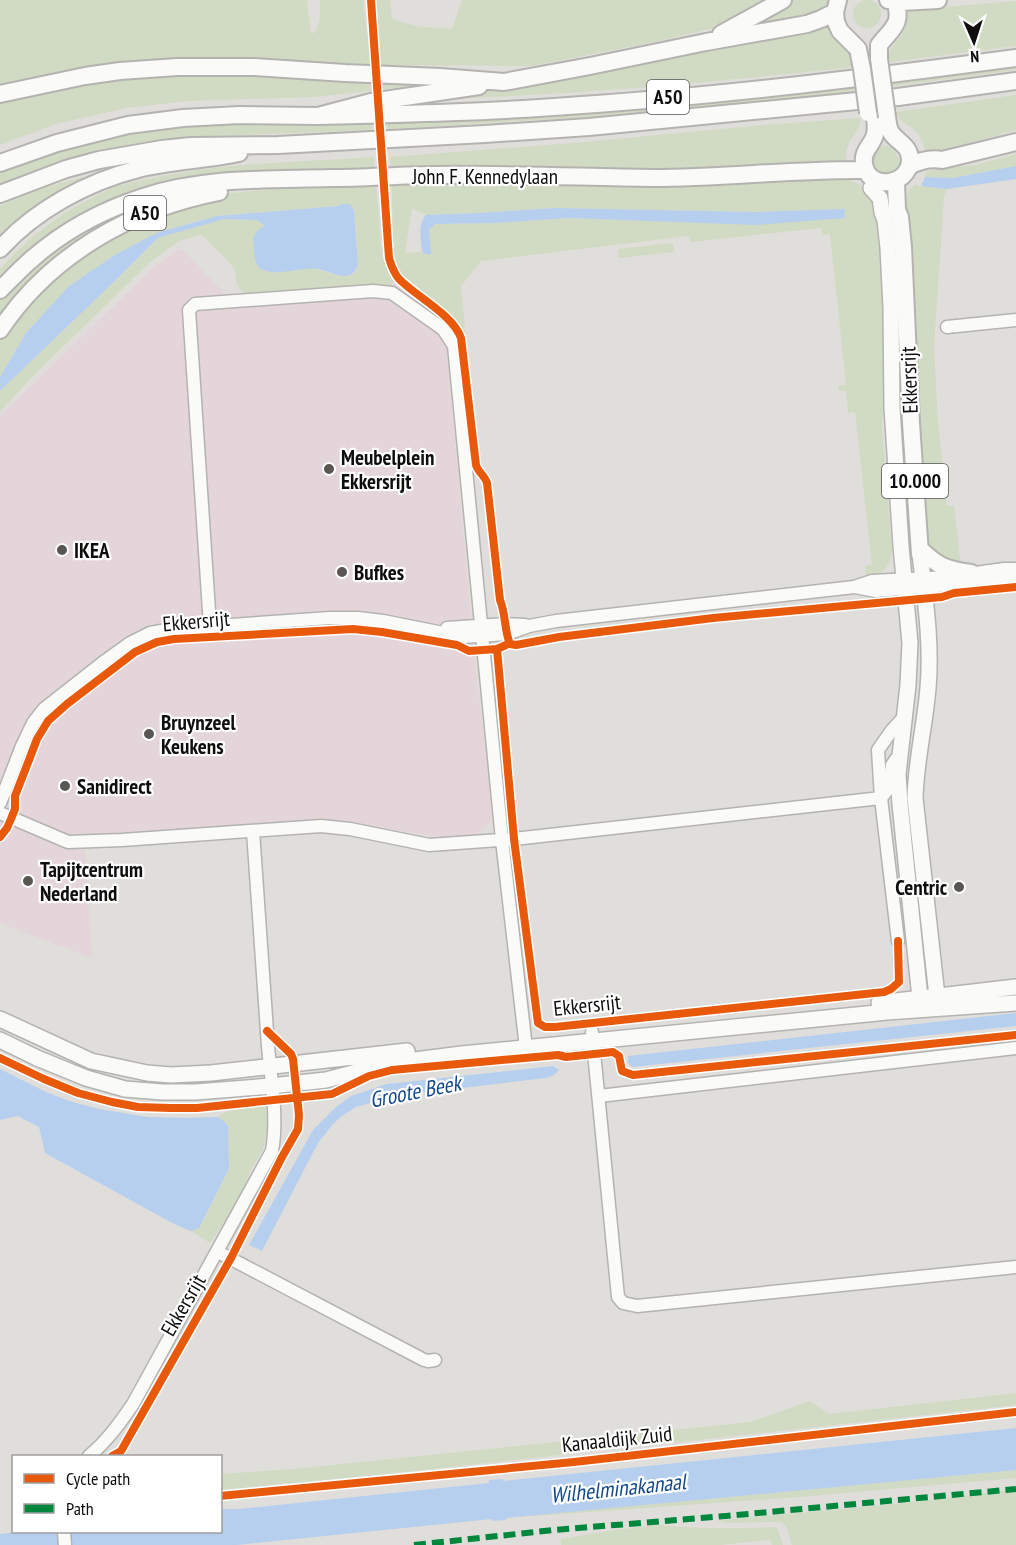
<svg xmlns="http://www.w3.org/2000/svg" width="1016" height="1545" viewBox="0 0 1016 1545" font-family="'PT Sans Narrow',sans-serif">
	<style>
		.commercial { fill: #e3d5da }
		.green { fill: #d1dac2; fill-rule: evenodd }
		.water { fill: #b7cfee }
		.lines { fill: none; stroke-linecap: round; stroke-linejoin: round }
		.minor-casing { stroke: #b4b3b0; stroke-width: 15 }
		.major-casing { stroke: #b4b3b0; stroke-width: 18 }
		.highway-casing { stroke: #b4b3b0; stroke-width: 20 }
		.minor { stroke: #fafaf9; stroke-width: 12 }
		.major { stroke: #fafaf9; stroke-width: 15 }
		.highway { stroke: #fafaf9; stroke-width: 16 }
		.highway-bridge-casing { stroke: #b4b3b0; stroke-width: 20; stroke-linecap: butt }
		.highway-bridge { stroke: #fafaf9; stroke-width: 16 }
		.quiet { stroke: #00873e; stroke-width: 6; stroke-dasharray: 12 6; stroke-linecap: butt }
		.cycleway-casing { stroke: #fff; stroke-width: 11 }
		.cycleway { stroke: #e8590c; stroke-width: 8 }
		.poi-dot { fill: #585754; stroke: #fff; stroke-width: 2 }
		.labels { text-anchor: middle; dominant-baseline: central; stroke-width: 4.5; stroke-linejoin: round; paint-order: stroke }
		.shield { fill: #fff; stroke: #575655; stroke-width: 1.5 }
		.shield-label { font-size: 20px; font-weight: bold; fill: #0f0e0c }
		.street-label { font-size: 21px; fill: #0f0e0c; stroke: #fff }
		.poi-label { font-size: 21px; font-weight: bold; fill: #0f0e0c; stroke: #fff; text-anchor: start }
		.water-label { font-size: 22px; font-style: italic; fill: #13488a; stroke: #fff }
	</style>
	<rect width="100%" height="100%" fill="#e0deda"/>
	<!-- commercial -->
	<path class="commercial" d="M181 248 232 301 394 279 424 303 446 339 473 643 492 811 491 820 487 826 477 835 442 838 339 820 84 836 92 958 0 923V416L154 267Z"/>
	<!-- green -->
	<path class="green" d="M853 14a14 14 0 1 1 28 0a14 14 0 1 1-28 0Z
		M0 0H307L310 30 312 33H314C321 25 320 11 320 0H363L368 41 378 40 376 0H390L392 18C415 28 428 27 452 29L462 0H775L717 27 659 41 532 66 380 65 241 58 180 59 0 89Z
		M790 0H833L830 9 771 27 746 25Z
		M1016 1V46L889 62C888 46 895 45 903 33 907 25 908 18 908 10Z
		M829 24C840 38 852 47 853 67 710 83 567 95 424 100L423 98 497 88Z
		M1016 64V70L824 95 589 117 387 129V122Z
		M179 70 429 84 316 97 187 101 126 108 56 124 0 145V101L49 89Z
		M1016 95V130L970 143 926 153C924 147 922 139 918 134 911 125 899 123 896 112Z
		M860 118C861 129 855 133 850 141 846 148 846 154 846 161L702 170 391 169 390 157 574 143 762 125Z
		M371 121 372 130 190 137 132 144 96 152 62 163 0 186V169L61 148 130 131 190 124Z
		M884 146 892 147 901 163C889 192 853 157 884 146Z
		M1016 154V166L953 178 925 177 926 172 941 168 976 165Z
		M374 157V170L143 193 0 284V269C27 239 54 217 90 199 97 196 103 192 110 189 129 182 149 179 168 175 236 162 305 162 374 157Z
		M120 168 0 241V206C37 187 79 178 120 168Z
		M843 178C865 185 870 190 879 211L886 346 882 427 892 551C889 569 884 573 866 577L865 566 872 565 855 412 848 413 846 391H839L838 386 846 385 830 234 822 235 821 228 691 242 689 236 481 261 461 286 468 360H467L464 341 461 330 457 324 449 316 405 280 393 260 392 185ZM412 208 426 215 479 213 555 208 757 212 844 209 659 221 568 218 496 223 435 224 429 229 430 240 426 254 422 252 405 253Z
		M915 184 921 186 947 189 944 198 934 347 938 422 947 506H954L961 566 934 555 925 542 917 427 906 200 909 190Z
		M318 185H376L382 255 393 282 390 288 374 286 247 294C231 287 240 277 232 266 224 255 211 245 202 235L181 240 150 262 34 375 0 412V391L120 276 158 238 224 219 257 220 265 226 271 272 314 268 333 274 349 276 356 272 358 265 354 211 341 204 338 206 217 216 156 233 113 256 68 287 26 333 0 377V336L13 316 94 244 197 199 231 193Z
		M195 188 119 221 0 325V297L31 265 117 210Z
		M673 243 674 252 619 258 618 249Z
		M263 1103 267 1112V1130L263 1150 250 1171 239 1201 210 1243 191 1231 198 1228 202 1223 229 1168 223 1120 217 1117 225 1112Z
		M1016 1393V1405L406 1472 221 1490V1474L293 1469 750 1422 810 1401 829 1414Z
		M1016 1470V1478L800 1497 503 1518Z
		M1016 1489V1545H792L786 1526 781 1522 729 1523 715 1521 905 1503Z
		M660 1525C698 1529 735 1529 773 1527L777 1528 783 1545H772L770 1540 720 1545H561V1539L614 1530Z"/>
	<!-- water -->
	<path class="water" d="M1016 166V179L947 189 921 186 925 177 953 178Z
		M341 204H350L354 211 358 265C351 286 332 271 318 269 302 266 262 282 256 262 254 255 254 246 253 238L258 230 265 226 257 220 224 219 158 238 120 276 0 391V377L26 333 68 287 113 256 156 233 217 216 338 206Z
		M555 208 757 212 844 209 845 218 757 225 568 218 496 223 435 224 429 229 431 254H426L422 252C421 239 417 225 426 215L479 213Z
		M1016 1013V1026L632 1067 628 1063V1056Z
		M553 1066 559 1070 554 1075 546 1078 396 1096 356 1107 342 1116 333 1124 318 1143 262 1251 249 1245 313 1130 336 1107 351 1096 387 1084Z
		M0 1069 46 1092 69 1101 99 1109 148 1117 186 1118 217 1117 223 1120 228 1126 229 1168 199 1228 191 1231 174 1224 45 1153 39 1127 18 1116 0 1120Z
		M1016 1428V1470L506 1518V1520L493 1521 492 1519 237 1545H0V1534L18 1532H220L221 1509H239L489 1483V1480L503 1479V1481Z"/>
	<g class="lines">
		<!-- minor casing -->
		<g class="minor-casing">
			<path id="minor" d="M947 327 1016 320
				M855 587 876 591 1008 580 1016 577
				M210 626 189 310 195 304 373 291 392 293 443 329 454 346 502 840 526 1048
				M447 628 505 624 525 625
				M0 803 22 746 33 723 44 709 105 661 130 643 150 633 173 629 330 618H358L383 621 463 637 507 634 529 626 556 621 854 587 872 581 947 577 1004 569H1016
				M0 813 68 842 122 840 321 826 350 829 429 845 514 839 881 798 889 788 892 765 896 759
				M898 941 881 798 878 750 892 730 904 717
				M592 1032 618 1297 623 1303 637 1306 1016 1267
				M599 1096 1016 1048
				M218 1252 424 1360 428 1361 435 1360
				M89 1456C107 1441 120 1423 133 1404L272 1151C278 1117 271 1081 268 1046 263 975 258 903 253 831
				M64 1532 65 1545"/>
		</g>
		<!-- major casing -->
		<g class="major-casing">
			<path id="major" d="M871 188 880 198 882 212 885 220 888 248 891 307 892 408 901 546 910 643 908 685 898 774 900 804 920 998 925 1004
				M920 554C925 598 932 644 928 688 925 725 916 760 915 798L937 996 932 1004
				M879 1003 1016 987
				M0 1019 91 1061 147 1073 171 1075 211 1073 407 1051
				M0 1040 37 1058 86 1078 125 1089 162 1092H196L271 1086 326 1080 391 1063 462 1054 887 1012 1016 1003"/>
		</g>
		<!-- highway casing -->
		<g class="highway-casing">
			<path id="highway" d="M838 0 835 12 836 22 840 31 858 49 862 69
				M888 0 901 2 938 0
				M721 34 783 0
				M879 59V45C892 28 903 25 895 0
				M0 94 85 76 120 71 177 67H254L345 73 440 77 504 82 590 66 706 42 807 24 821 19 835 12
				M874 111C875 119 877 127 875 134 873 145 862 150 864 163 867 191 909 187 910 160 910 146 899 143 892 134 888 129 888 123 887 117
				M318 116C406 114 494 112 582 105 727 95 872 77 1016 58
				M0 163 57 143 128 125 183 118 240 115 318 116 371 102 479 86
				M909 166C919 161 931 158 942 160L1016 142
				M896 181 897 210 900 217 903 247 911 423 920 554
				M0 194 66 169 99 160 162 149 191 146 278 145 485 134 589 127 898 97 1016 81
				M0 249C35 210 87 182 138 169 171 161 206 160 239 153
				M0 290C11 279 21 268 33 258 64 231 103 210 143 197 204 177 268 180 331 178 366 178 401 175 435 175 508 174 580 177 653 178 724 178 795 169 866 170
				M0 330C50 255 131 209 219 192
				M920 549C939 567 945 569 971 573"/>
		</g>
		<!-- minor -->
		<use href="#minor" class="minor"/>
		<!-- major -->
		<use href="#major" class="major"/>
		<!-- highway -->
		<use href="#highway" class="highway"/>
		<!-- highway-bridge casing -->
		<g class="highway-bridge-casing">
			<path id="highway-bridge" d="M879 59 887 117
				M862 69 868 113"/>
		</g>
		<!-- highway-bridge -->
		<use href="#highway-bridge" class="highway-bridge"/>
		<!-- quiet -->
		<path class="quiet" d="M414 1545 554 1530 726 1516 1016 1489"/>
		<!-- cycleway casing -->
		<g class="cycleway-casing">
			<path id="cycleway" d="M371 0 389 258C391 265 394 273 399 279 417 297 453 315 461 338L476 465C478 472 485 476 487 483L500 600C506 614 504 630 510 644L516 645 559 637 713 618 942 597 954 593 1016 587
				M497 649 514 839 538 1023 545 1027H555L884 992 891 989 899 982 898 941
				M0 837 7 828 11 819 15 809V796L29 760 37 739 48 721 67 704 135 652 157 642 174 639 353 629 382 632 457 645 469 651 497 649 506 645
				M0 1058 44 1079 78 1093 112 1102 138 1107 171 1108H197L332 1094 369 1076 392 1070 558 1055 566 1057 613 1052 619 1056 622 1071 633 1075 1016 1035
				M112 1456 121 1451 231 1258 282 1157 298 1129 299 1115 293 1059 291 1054 267 1031
				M220 1496 574 1462 1016 1412"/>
		</g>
		<!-- cycleway -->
		<use href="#cycleway" class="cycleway"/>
	</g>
	<!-- markers -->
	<g class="poi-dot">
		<circle cx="329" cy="469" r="6"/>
		<circle cx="62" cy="550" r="6"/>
		<circle cx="342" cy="572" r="6"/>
		<circle cx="149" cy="734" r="6"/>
		<circle cx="65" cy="786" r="6"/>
		<circle cx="28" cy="881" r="6"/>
		<circle cx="959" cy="887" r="6"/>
	</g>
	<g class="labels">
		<!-- shield labels -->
		<g class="shield">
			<rect x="647" y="80" width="42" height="34" rx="4.5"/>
			<rect x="124" y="196" width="42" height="34" rx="4.5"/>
			<rect x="882" y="464" width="66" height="34" rx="4.5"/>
		</g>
		<g class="shield-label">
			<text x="668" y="97">A50</text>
			<text x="145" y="213">A50</text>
			<text x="915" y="481">10.000</text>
		</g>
		<!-- street labels -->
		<g class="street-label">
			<text x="485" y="176">John F. Kennedylaan</text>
			<text transform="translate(909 380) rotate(-92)">Ekkersrijt</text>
			<text transform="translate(196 621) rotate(-5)">Ekkersrijt</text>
			<text transform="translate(587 1005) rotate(-6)">Ekkersrijt</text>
			<text transform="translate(183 1305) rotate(-60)">Ekkersrijt</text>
			<text transform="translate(617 1439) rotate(-6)">Kanaaldijk Zuid</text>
		</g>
		<!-- poi labels -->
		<g class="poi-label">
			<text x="341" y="457">Meubelplein<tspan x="341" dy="24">Ekkersrijt</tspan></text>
			<text x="74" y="550">IKEA</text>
			<text x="354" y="572">Bufkes</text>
			<text x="161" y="722">Bruynzeel<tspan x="161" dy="24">Keukens</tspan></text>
			<text x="77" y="786">Sanidirect</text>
			<text x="40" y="869">Tapijtcentrum<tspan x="40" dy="24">Nederland</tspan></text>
			<text x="947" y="887" text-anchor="end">Centric</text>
		</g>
		<!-- water labels -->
		<g class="water-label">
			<text transform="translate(415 1091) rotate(-11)">Groote Beek</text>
			<text transform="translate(618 1488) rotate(-6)">Wilhelminakanaal</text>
		</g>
	</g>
	<!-- legend -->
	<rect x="12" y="1455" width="210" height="78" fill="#ffffff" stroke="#9f9f9e" stroke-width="1.5"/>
	<rect x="24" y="1474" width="30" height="9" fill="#e8590c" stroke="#9f9f9e" stroke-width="1.5"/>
	<text x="66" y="1485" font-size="18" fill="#0f0e0c">Cycle path</text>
	<rect x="24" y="1504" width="30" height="9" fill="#00873e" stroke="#9f9f9e" stroke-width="1.5"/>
	<text x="66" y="1515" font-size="18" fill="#0f0e0c">Path</text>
	<!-- north arrow -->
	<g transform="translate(974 42) rotate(177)" stroke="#ffffff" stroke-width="4.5" paint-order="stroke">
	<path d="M0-4.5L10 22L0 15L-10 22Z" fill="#0f0e0c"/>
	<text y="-9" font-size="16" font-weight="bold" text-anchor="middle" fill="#0f0e0c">N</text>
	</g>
</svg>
